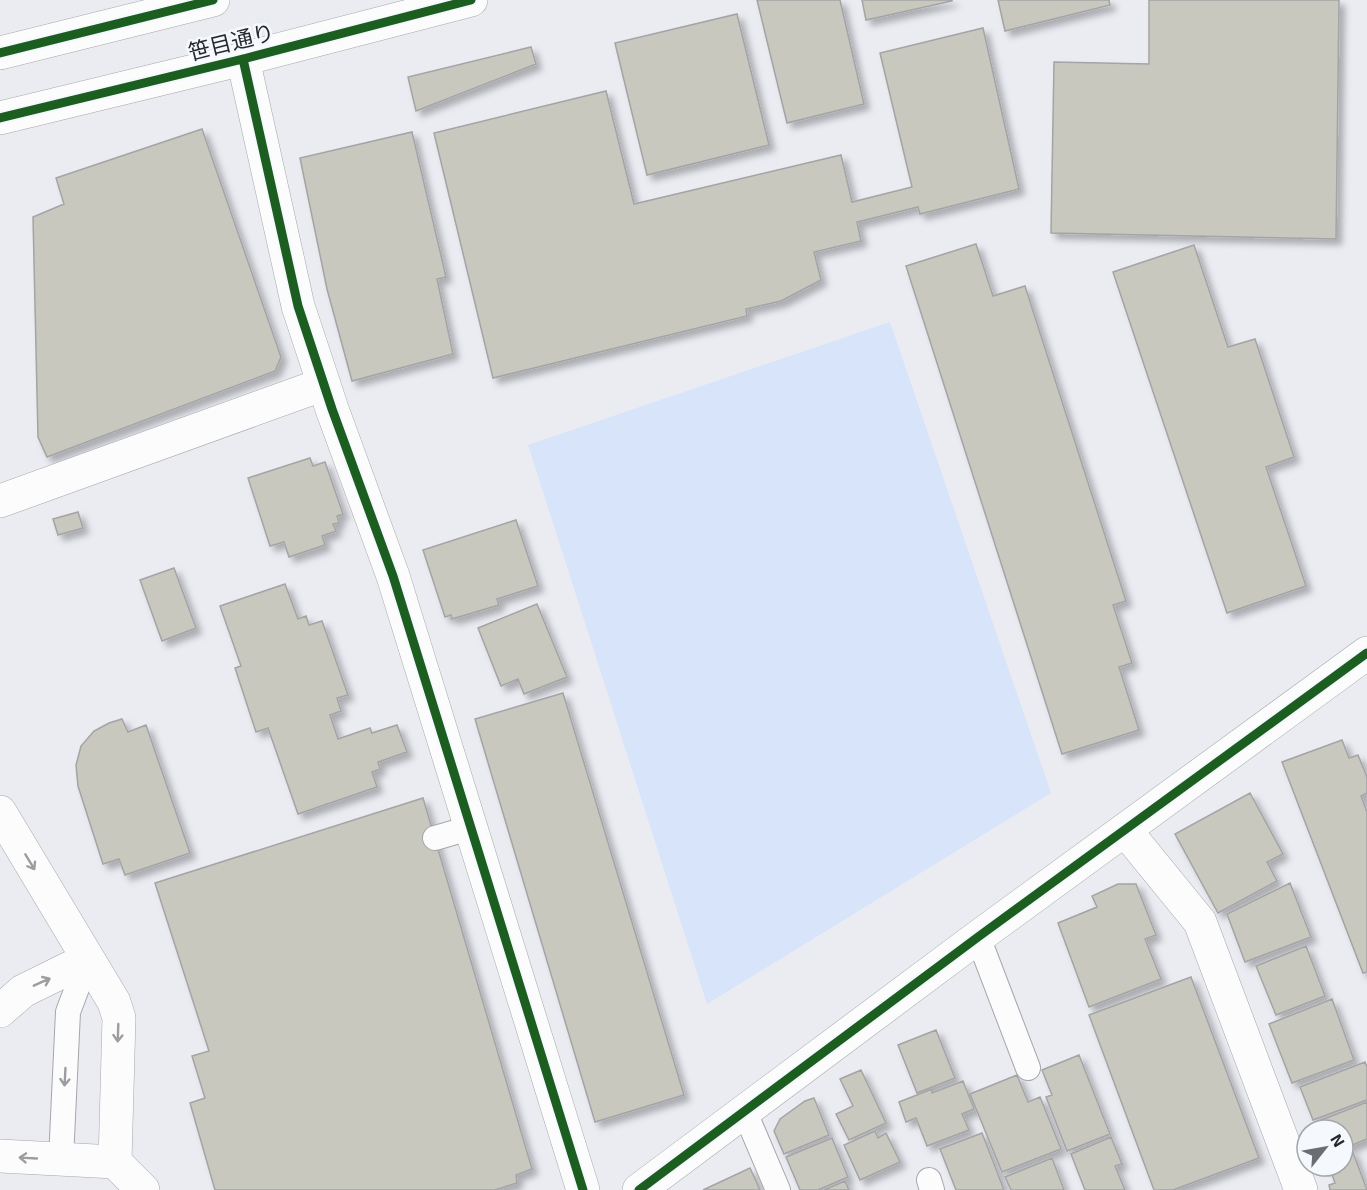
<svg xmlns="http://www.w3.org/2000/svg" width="1367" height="1190" viewBox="0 0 1367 1190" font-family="'Exo 2','Noto Sans JP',sans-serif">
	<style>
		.green { fill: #d8e4f9 }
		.building { fill: #c8c8bf; stroke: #a4a4a6; stroke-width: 1.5; filter: url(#shadow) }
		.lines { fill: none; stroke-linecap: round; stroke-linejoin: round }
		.lane-casing { stroke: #a5a7ab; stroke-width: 26 }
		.street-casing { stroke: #a5a7ab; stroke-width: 34 }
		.secondary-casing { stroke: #a5a7ab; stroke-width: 34 }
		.lane { stroke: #fcfcfd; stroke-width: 24 }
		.street { stroke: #fcfcfd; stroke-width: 33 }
		.secondary { stroke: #fcfcfd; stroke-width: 33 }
		.cycleway-casing { stroke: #f5f9fe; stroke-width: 13 }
		.cycleway { stroke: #1b5e20; stroke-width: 9 }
		.oneway { stroke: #9c9d9f }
		.labels { text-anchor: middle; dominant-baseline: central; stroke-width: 5; stroke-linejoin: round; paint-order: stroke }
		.street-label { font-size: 22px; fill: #27292d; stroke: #f5f9fe }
	</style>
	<defs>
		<filter id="shadow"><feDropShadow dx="5.5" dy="5.5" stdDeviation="3" flood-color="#0004"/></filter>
	</defs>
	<rect width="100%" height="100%" fill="#eaecf2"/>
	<!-- green -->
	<path class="green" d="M890 322 1051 793 707 1004 528 445Z"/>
	<!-- building -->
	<path class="building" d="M757 0H840L864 104 787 123Z
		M862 0H952V1L866 20Z
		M998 0H1109L1110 5 1005 31Z
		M1149 0H1339L1336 239 1051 233 1054 62 1149 64Z
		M737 14 769 145 647 175 615 43Z
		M983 28 1019 189 920 214 918 207 857 222 861 241 814 252 821 280 781 301 746 309 747 316 493 378 434 133 606 91 634 204 841 155 852 202 912 187 880 53Z
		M531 47 536 64 416 111 408 77Z
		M202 129 281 357 275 371 47 457 38 437 33 217 64 204 56 178Z
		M412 132 446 277 437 279 453 354 352 381 327 289 300 158Z
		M976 244 993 296 1025 286 1126 601 1113 605 1132 663 1119 667 1139 730 1062 754 906 266Z
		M1194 245 1228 347 1255 339 1294 457 1266 467 1306 586 1227 613 1113 272Z
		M310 458 313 466 325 462 343 514 337 516 339 523 333 524 336 531 322 536 325 545 289 557 284 542 270 546 248 478Z
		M78 512 83 528 58 535 53 519Z
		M516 520 538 586 497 599 499 605 452 619 451 615 445 617 423 550Z
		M174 568 196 628 162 641 140 580Z
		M285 584 298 619 306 616 309 625 322 621 348 695 337 698 341 711 330 715 338 739 370 728 372 733 397 725 407 752 378 762 380 769 372 772 377 787 298 814 268 728 256 732 235 668 241 666 220 606Z
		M537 604 567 677 524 694 518 679 501 686 478 628Z
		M563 693 684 1095 595 1122 475 719Z
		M122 719 128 732 146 725 190 853 125 875 119 859 103 864 78 786 76 765 81 746 94 731 109 723Z
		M1342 740 1349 758 1358 755 1367 777V793L1361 796 1367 812V972L1363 973 1282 762Z
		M1250 793 1283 854 1267 862 1277 881 1218 913 1175 834Z
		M423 798 532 1169 516 1175 517 1183 495 1190H215L190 1103 205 1098 192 1056 209 1051 155 883Z
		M1290 883 1311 937 1245 962 1227 914Z
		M1118 884H1136L1156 935 1145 939 1161 979 1089 1007 1058 923 1097 907 1092 896Z
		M1306 946 1325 996 1276 1015 1256 966Z
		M1191 977 1259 1158 1173 1190H1154L1089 1015Z
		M1332 999 1354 1060 1292 1083 1269 1024Z
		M936 1030 955 1078 917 1093 898 1045Z
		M1079 1055 1110 1134 1067 1151 1046 1097 1052 1095 1042 1070Z
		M1365 1062 1367 1067V1100L1313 1120 1300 1087Z
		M861 1070 886 1123 849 1140 836 1114 853 1106 840 1079Z
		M1017 1075 1028 1102 1040 1097 1061 1149 1002 1172 970 1094Z
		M963 1081 974 1109 962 1114 969 1130 927 1146 916 1118 906 1122 899 1102 932 1089V1093Z
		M814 1098 829 1135 784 1154 774 1131 780 1119 805 1101Z
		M1367 1102V1139L1343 1149V1130H1317L1314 1123Z
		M875 1131 878 1138 886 1133 900 1162 860 1180 844 1145Z
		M982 1133 1004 1190H956L940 1149Z
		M1111 1137 1122 1164 1115 1166 1125 1190H1085L1071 1154Z
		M832 1138 848 1177 818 1190H800L786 1157Z
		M1352 1150 1367 1190H1330L1329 1185 1335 1183 1329 1166H1343V1154Z
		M1052 1158 1064 1190H1011L1005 1177Z
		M750 1168 760 1190H703Z
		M845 1181 849 1190H824Z"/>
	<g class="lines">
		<!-- lane casing -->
		<g class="lane-casing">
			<path id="lane" d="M435 838 470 828
				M978 937 1028 1068
				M744 1110 778 1190
				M61 1159 68 1012 88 959
				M929 1180 932 1190"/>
		</g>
		<!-- street casing -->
		<g class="street-casing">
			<path id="street" d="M243 59 298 306 332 409 393 576 583 1190
				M0 501 324 384
				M0 812 114 1002 119 1018 115 1162 0 1156
				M1125 830 1200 922 1301 1190
				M0 1011 23 991 88 959
				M115 1162 143 1190"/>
		</g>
		<!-- secondary casing -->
		<g class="secondary-casing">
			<path id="secondary" d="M0 53 213 0
				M0 118 243 59 471 0
				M639 1190 978 937 1367 653"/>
		</g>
		<!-- lane -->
		<use href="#lane" class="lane"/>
		<!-- street -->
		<use href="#street" class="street"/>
		<!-- secondary -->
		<use href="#secondary" class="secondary"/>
		<!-- cycleway casing -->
		<g class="cycleway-casing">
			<path id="cycleway" d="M0 53 213 0
				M243 59 298 306 332 409 393 576 583 1190
				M0 118 243 59 471 0
				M639 1190 978 937 1367 653"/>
		</g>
		<!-- cycleway -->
		<use href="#cycleway" class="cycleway"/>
	</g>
	<!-- one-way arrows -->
	<defs><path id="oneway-shaft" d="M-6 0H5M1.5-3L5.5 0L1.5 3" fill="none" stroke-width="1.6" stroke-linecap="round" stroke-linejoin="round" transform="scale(1.5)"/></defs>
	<g class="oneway">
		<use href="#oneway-shaft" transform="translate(30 862) rotate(59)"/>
		<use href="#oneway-shaft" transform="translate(42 982) rotate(-24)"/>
		<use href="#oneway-shaft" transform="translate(118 1033) rotate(92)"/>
		<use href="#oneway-shaft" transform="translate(65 1077) rotate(93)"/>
		<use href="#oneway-shaft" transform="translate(28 1158) rotate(-177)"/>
	</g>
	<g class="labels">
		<!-- street labels -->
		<g class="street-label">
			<text transform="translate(231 41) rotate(-14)">笹目通り</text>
		</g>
	</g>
	<!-- north arrow -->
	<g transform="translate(1325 1148) rotate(59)"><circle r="28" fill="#f5f9fe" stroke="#a3a6aa" stroke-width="1.5"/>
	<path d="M0-4.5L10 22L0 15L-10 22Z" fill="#6b6d72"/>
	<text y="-9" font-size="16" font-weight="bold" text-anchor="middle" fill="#27292d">N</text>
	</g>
</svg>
